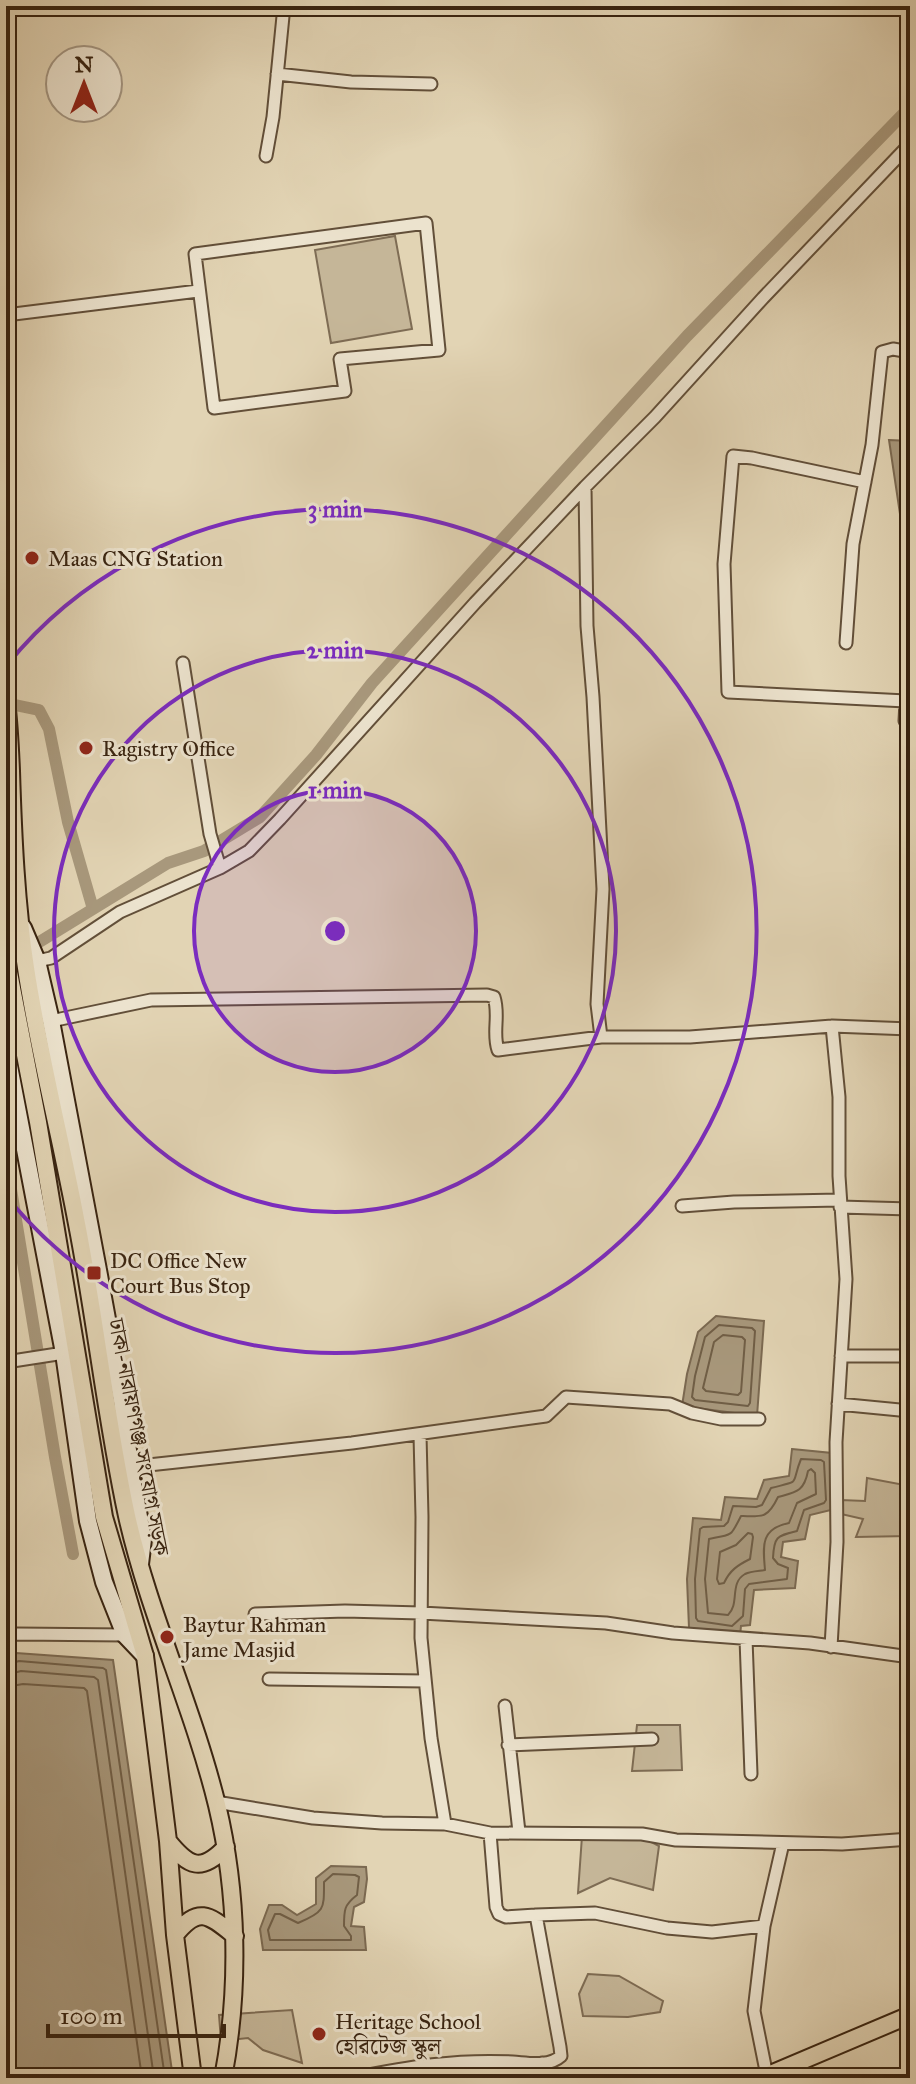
<svg xmlns="http://www.w3.org/2000/svg" width="916" height="2084" viewBox="0 0 916 2084" font-family="'IM FELL Great Primer','Noto Serif Bengali',serif">
	<style>
		.green { fill: #c5b698; stroke: #7e6c54; stroke-width: 2 }
		.water { fill: #a8987c; stroke: #7b6951; stroke-width: 2 }
		.lines { fill: none; stroke-linecap: round; stroke-linejoin: round }
		.shore { stroke: #705e46; stroke-width: 2 }
		.canal { stroke: #a8987c; stroke-width: 12 }
		.street-casing { stroke: #624f39; stroke-width: 15 }
		.secondary-casing { stroke: #382310; stroke-width: 20 }
		.primary-casing { stroke: #382310; stroke-width: 20 }
		.street { stroke: #ece3ce; stroke-width: 11 }
		.secondary { stroke: #ece3ce; stroke-width: 16 }
		.primary { stroke: #e2d4b4; stroke-width: 16 }
		.ring { fill: none; stroke: #7b2cbf; stroke-width: 4 }
		.poi-dot { fill: #8f2418; stroke: #ece3ce; stroke-width: 3 }
		.labels { text-anchor: middle; dominant-baseline: central; stroke-width: 6; stroke-linejoin: round; paint-order: stroke }
		.poi-label { font-size: 22px; fill: #382310; stroke: #ece3ce; text-anchor: start }
		.street-label { font-size: 22px; fill: #382310; stroke: #ece3ce }
		.centre { fill: #7b2cbf; stroke: #ece3ce; stroke-width: 4 }
		.ring-label { font-size: 24px; text-anchor: middle; font-weight: bold; fill: #7b2cbf; stroke: #ece3ce; stroke-width: 6; stroke-linejoin: round; paint-order: stroke }
	</style>
	<rect width="100%" height="100%" fill="#e2d4b4"/>
	<filter id="stains"><feTurbulence type="fractalNoise" baseFrequency=".0025" numOctaves="4"/><feColorMatrix values="0 0 0 0 .2 0 0 0 0 .09 0 0 0 0 .02 0 0 0 .5 -.17"/></filter>
	<radialGradient id="worn" r=".72"><stop offset=".6" stop-color="#630" stop-opacity="0"/><stop offset="1" stop-color="#630" stop-opacity=".3"/></radialGradient>
	<!-- green -->
	<path class="green" d="M395 236 412 329 331 343 315 250Z
		M867 1478 910 1486 908 1536 856 1537 863 1519 841 1514V1500L865 1501Z
		M637 1725H680L682 1770 632 1771Z
		M582 1836 642 1837 659 1846 653 1890 610 1878 578 1893Z
		M588 1974 619 1976 663 2001 660 2012 628 2017 583 2016 579 1994Z
		M292 2010 302 2063 263 2050 248 2038 221 2041 219 2015Z"/>
	<!-- water -->
	<path class="water" d="M889 440 910 441V530L900 514Z
		M716 1316 764 1321 757 1416 682 1406 687 1374 698 1332Z
		M792 1449 832 1453 835 1509 810 1515 805 1539 783 1542 781 1557 798 1561 795 1588 754 1590 750 1625 741 1626 740 1636 689 1628 687 1579 693 1518 721 1520 725 1497 757 1499 764 1480 789 1476Z
		M16 1653 113 1660 173 2078H6V1658Z
		M331 1866 366 1867 367 1879 364 1902 354 1907 351 1926 364 1927 366 1950H263L260 1929 269 1905H282L297 1915 316 1904V1878Z"/>
	<g class="lines">
		<!-- shore -->
		<path class="shore" d="M719 1325 752 1328 755 1331 750 1403 748 1406 695 1400 692 1397 695 1376 705 1337Z
			M723 1335 742 1337 745 1340 741 1392 738 1395 706 1391 703 1388 714 1342Z
			M801 1459 821 1460 824 1462 826 1500 824 1503 804 1510 797 1531C777 1536 774 1536 773 1558L778 1564 788 1568 787 1579 749 1584 745 1589 743 1616 732 1626 698 1621 696 1618 695 1579 700 1529 703 1527 724 1526 728 1522 733 1506 756 1507 762 1505 771 1488C803 1480 790 1486 801 1459Z
			M811 1469 815 1473 816 1494 797 1503 789 1523C760 1529 763 1546 765 1570 759 1571 751 1571 745 1574 729 1583 740 1604 728 1615L708 1613 705 1579 709 1539C732 1533 729 1540 741 1516 763 1517 768 1518 778 1497 796 1492 804 1492 808 1471Z
			M748 1533 752 1534 753 1537 750 1559C738 1565 730 1570 724 1583L719 1584 717 1579 720 1552 736 1545Z
			M6 1665 19 1661 103 1668 106 1670 165 2078
			M6 1675 21 1671 94 1677 98 1680 154 2078
			M6 1687 23 1684 84 1688 87 1691 142 2078
			M333 1874 355 1875 359 1877 357 1895C344 1905 344 1910 344 1926L351 1936V1940H270L268 1930 275 1914H280L298 1923C325 1912 324 1909 324 1882Z"/>
		<!-- canal -->
		<path class="canal" d="M15 705 39 710 49 729 68 822 93 909
			M36 944 168 863 204 851 260 817 316 755 372 683 687 336 910 107
			M6 1159 55 1457 73 1554"/>
		<!-- street casing -->
		<g class="street-casing">
			<path id="street" d="M277 74 351 82 431 84
				M266 156 273 117 284 6
				M426 223 439 350 340 359 345 391 214 408 195 254Z
				M6 315 198 291
				M865 482 752 458 733 456 724 564 728 692 906 701 905 721 910 722
				M585 487 587 626 593 697 603 889 597 1004 601 1037
				M846 643 853 544 872 445 882 352 893 349 910 352
				M183 663 210 834 220 868
				M37 961 51 958 120 912 220 868 249 851 280 819 475 603 585 487 655 417 763 298 910 144
				M51 1021 151 1000 487 995 494 997C500 1015 492 1033 498 1050L601 1037H690L832 1026 910 1029
				M682 1206 734 1202 840 1200
				M840 1207 910 1209
				M841 1356H910
				M6 1362 64 1353
				M838 1404 910 1411
				M420 1435 422 1517 421 1638 431 1738 445 1824
				M130 1467 352 1443 546 1416 566 1397 670 1404 692 1413 721 1419H759
				M255 1614 345 1611 421 1613 606 1623 673 1633 810 1643 910 1657
				M6 1637 16 1634 125 1635
				M746 1639 751 1774
				M831 1647 837 1542 836 1442 846 1279 839 1176V1097L832 1026
				M269 1679 425 1681
				M505 1706 519 1832
				M508 1745 652 1739
				M216 1802 313 1818 382 1823 445 1824 490 1833 642 1834 676 1840 842 1844 910 1839
				M490 1833 496 1907 499 1914 506 1917 536 1915
				M542 2063 546 2078
				M767 2076 754 2011 764 1926 783 1843
				M353 2078C409 2067 455 2059 513 2062 529 2063 549 2067 561 2056L560 2047 536 1915 595 1913 667 1928 712 1932 764 1926"/>
		</g>
		<!-- secondary casing -->
		<g class="secondary-casing">
			<path id="secondary" d="M23 928 37 961 51 1021 98 1270 122 1401 130 1467 143 1539 140 1564
				M6 1050 64 1353 88 1521 104 1582 125 1635 145 1656"/>
		</g>
		<!-- primary casing -->
		<g class="primary-casing">
			<path id="primary" d="M6 701C9 725 10 747 11 771 13 835 16 905 26 968 39 1054 61 1138 77 1224 96 1321 106 1419 127 1516 149 1614 193 1707 217 1805 238 1893 240 1989 223 2078
				M6 957 38 1122 104 1517 145 1656 168 1841 175 1935 193 2078
				M168 1841C189 1867 201 1873 226 1847
				M175 1935C199 1905 209 1915 235 1936
				M761 2078 910 2015"/>
		</g>
		<!-- street -->
		<use href="#street" class="street"/>
		<!-- secondary -->
		<use href="#secondary" class="secondary"/>
		<!-- primary -->
		<use href="#primary" class="primary"/>
	</g>
	<!-- distance rings -->
	<circle cx="335" cy="931" r="141" fill="#7b2cbf" fill-opacity=".12"/>
	<g class="ring">
		<circle cx="335" cy="931" r="141"/>
		<circle cx="335" cy="931" r="281"/>
		<path d="M7 665A422 422 0 1 1 7 1197"/>
	</g>
	<!-- markers -->
	<g class="poi-dot">
		<circle cx="32" cy="558" r="8"/>
		<circle cx="86" cy="748" r="8"/>
		<rect x="86" y="1265" width="16" height="16" rx="4"/>
		<circle cx="167" cy="1637" r="8"/>
		<circle cx="319" cy="2034" r="8"/>
	</g>
	<g class="labels">
		<!-- poi labels -->
		<g class="poi-label">
			<text x="48" y="558">Maas CNG Station</text>
			<text x="102" y="748">Ragistry Office</text>
			<text x="110" y="1260">DC Office New<tspan x="110" dy="25">Court Bus Stop</tspan></text>
			<text x="183" y="1624">Baytur Rahman<tspan x="183" dy="25">Jame Masjid</tspan></text>
			<text x="335" y="2021">Heritage School<tspan x="335" dy="25">হেরিটেজ স্কুল</tspan></text>
		</g>
		<!-- street labels -->
		<g class="street-label">
			<text transform="translate(139 1437) rotate(79)">ঢাকা-নারায়ণগঞ্জ সংযোগ সড়ক</text>
		</g>
	</g>
	<circle cx="335" cy="931" r="12" class="centre"/>
	<g class="ring-label">
		<text x="335" y="517">3 min</text>
		<text x="335" y="658">2 min</text>
		<text x="335" y="798">1 min</text>
	</g>
	<!-- margin -->
	<rect width="916" height="2084" fill="none" stroke="#e2d4b4" stroke-width="32"/>
	<rect x="8" y="8" width="900" height="2068" fill="none" stroke="#382310" stroke-width="4"/>
	<rect x="16" y="16" width="884" height="2052" fill="none" stroke="#382310" stroke-width="2"/>
	<!-- north arrow -->
	<g transform="translate(84 84)"><circle r="38" fill="#ece3ce" stroke="#a49682" stroke-width="2"/>
	<path d="M0-6L14 30L0 20L-14 30Z" fill="#8f2418"/>
	<text y="-12" font-size="22" font-weight="bold" text-anchor="middle" fill="#382310">N</text>
	</g>
	<!-- scale -->
	<path d="M48 2024v12h176v-12" fill="none" stroke="#382310" stroke-width="4"/>
	<text x="60" y="2024" font-size="24" fill="#382310" stroke="#ece3ce" stroke-width="6" paint-order="stroke">100 m</text>
	<rect width="100%" height="100%" filter="url(#stains)"/>
	<rect width="100%" height="100%" fill="url(#worn)"/>
</svg>
